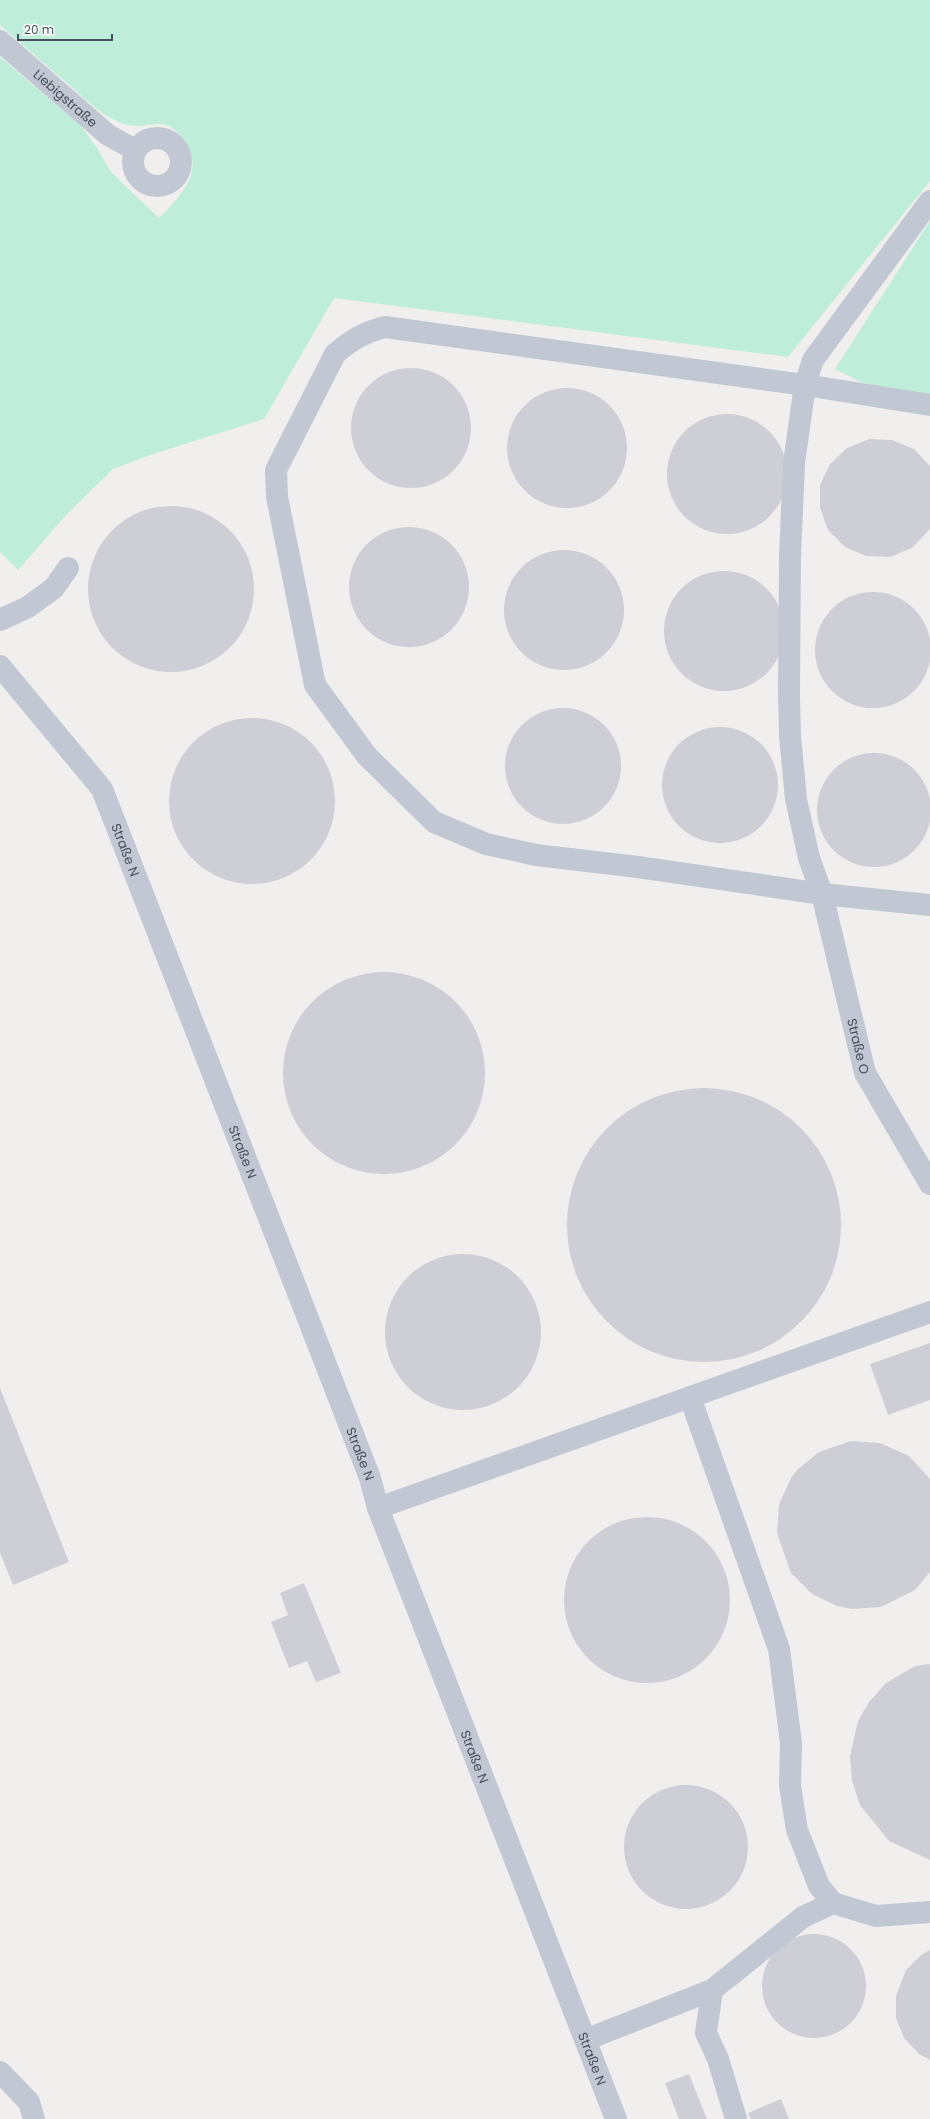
<svg xmlns="http://www.w3.org/2000/svg" width="930" height="2119" viewBox="0 0 930 2119" font-family="Poppins,sans-serif">
	<style>
		.green { fill: #beedda }
		.building { fill: #cecfd6 }
		.lines { fill: none; stroke-linecap: round; stroke-linejoin: round }
		.minor { stroke: #c2c8d3; stroke-width: 22 }
		.labels { text-anchor: middle; dominant-baseline: central; stroke-width: 3; stroke-linejoin: round; paint-order: stroke }
		.street-label { font-size: 13px; fill: #474e5b; stroke: #fff }
	</style>
	<rect width="100%" height="100%" fill="#f1efee"/>
	<!-- green -->
	<path class="green" d="M0 0H930V181L788 357 334 298 264 419 153 454 113 469 66 515 18 570 0 552V57L81 126 97 148 111 172 159 218C181 196 206 171 184 140 179 134 173 127 166 125 157 122 148 126 138 126 128 126 116 122 107 116 92 107 80 94 67 83 44 64 22 44 0 25Z
		M930 221V394L878 387 861 382 835 369Z"/>
	<!-- building -->
	<path class="building" d="M351 428a60 60 0 1 1 120 0a60 60 0 1 1-120 0Z
		M507 448a60 60 0 1 1 120 0a60 60 0 1 1-120 0Z
		M667 474a60 60 0 1 1 120 0a60 60 0 1 1-120 0Z
		M869 439 892 440 914 449 930 466V529L912 548 890 557 866 556 845 547 828 530 820 508V485L830 464 847 448Z
		M88 589a83 83 0 1 1 166 0a83 83 0 1 1-166 0Z
		M349 587a60 60 0 1 1 120 0a60 60 0 1 1-120 0Z
		M504 610a60 60 0 1 1 120 0a60 60 0 1 1-120 0Z
		M664 631a60 60 0 1 1 120 0a60 60 0 1 1-120 0Z
		M815 650a58 58 0 1 1 116 0a58 58 0 1 1-116 0Z
		M505 766a58 58 0 1 1 116 0a58 58 0 1 1-116 0Z
		M169 801a83 83 0 1 1 166 0a83 83 0 1 1-166 0Z
		M662 785a58 58 0 1 1 116 0a58 58 0 1 1-116 0Z
		M817 810a57 57 0 1 1 114 0a57 57 0 1 1-114 0Z
		M283 1073a101 101 0 1 1 202 0a101 101 0 1 1-202 0Z
		M567 1225a137 137 0 1 1 274 0a137 137 0 1 1-274 0Z
		M385 1332a78 78 0 1 1 156 0a78 78 0 1 1-156 0Z
		M930 1343V1400L888 1415 870 1364Z
		M0 1388 69 1562 13 1585 0 1553Z
		M851 1441 880 1443 909 1456 930 1479V1572L915 1590 881 1607 852 1609 837 1606 812 1594 791 1573 777 1533 779 1504 791 1478 797 1470 819 1452Z
		M564 1600a83 83 0 1 1 166 0a83 83 0 1 1-166 0Z
		M304 1583 341 1673 316 1682 307 1661 289 1668 271 1622 288 1615 280 1593Z
		M930 1664V1860L889 1841 860 1805 852 1781 850 1756 858 1721 869 1702 886 1683 915 1666Z
		M624 1847a62 62 0 1 1 124 0a62 62 0 1 1-124 0Z
		M762 1986a52 52 0 1 1 104 0a52 52 0 1 1-104 0Z
		M930 1950V2060L919 2054 904 2038 896 2018V1996L906 1970 921 1955Z
		M689 2074 707 2119H679L665 2083Z
		M781 2099 789 2119H751L748 2113Z"/>
	<g class="lines">
		<!-- minor -->
		<g class="minor">
			<path id="s1" d="M0 41 108 135 135 150"/>
			<circle cx="157" cy="162" r="24"/>
			<path id="s2" d="M930 201 813 360 805 385 794 463 790 557 789 694 790 736 796 799 809 858 822 894 865 1073 930 1184"/>
			<path d="M930 405 805 385 385 327C365 332 351 340 335 354L276 470 277 497 315 685 367 756 434 822 486 844 536 855 638 867 822 894 930 905"/>
			<path d="M0 620 28 607 54 588 68 568"/>
			<path id="s3" d="M0 666 102 789 370 1478 378 1508 616 2119"/>
			<path d="M690 1397 779 1649 791 1743 790 1786 797 1830 819 1886 833 1903 876 1916 930 1912"/>
			<path d="M378 1508 930 1312"/>
			<path d="M585 2040 712 1990"/>
			<path d="M0 2072 29 2102 34 2119"/>
			<path d="M736 2119 718 2059 706 2033 712 1990 803 1917 833 1903"/>
		</g>
	</g>
	<g class="labels">
		<!-- street labels -->
		<g class="street-label">
			<text stroke="none"><textPath href="#s1" startOffset="87">Liebigstraße</textPath></text>
			<text stroke="none"><textPath href="#s3" startOffset="225">Straße N</textPath></text>
			<text stroke="none"><textPath href="#s2" startOffset="894">Straße O</textPath></text>
			<text stroke="none"><textPath href="#s3" startOffset="549">Straße N</textPath></text>
			<text stroke="none"><textPath href="#s3" startOffset="873">Straße N</textPath></text>
			<text stroke="none"><textPath href="#s3" startOffset="1197">Straße N</textPath></text>
			<text stroke="none"><textPath href="#s3" startOffset="1521">Straße N</textPath></text>
		</g>
	</g>
	<!-- scale -->
	<path d="M18 34v6h94v-6" fill="none" stroke="#474e5b" stroke-width="2"/>
	<text x="24" y="34" font-size="12" fill="#474e5b" stroke="#ffffff" stroke-width="3" paint-order="stroke">20 m</text>
</svg>
